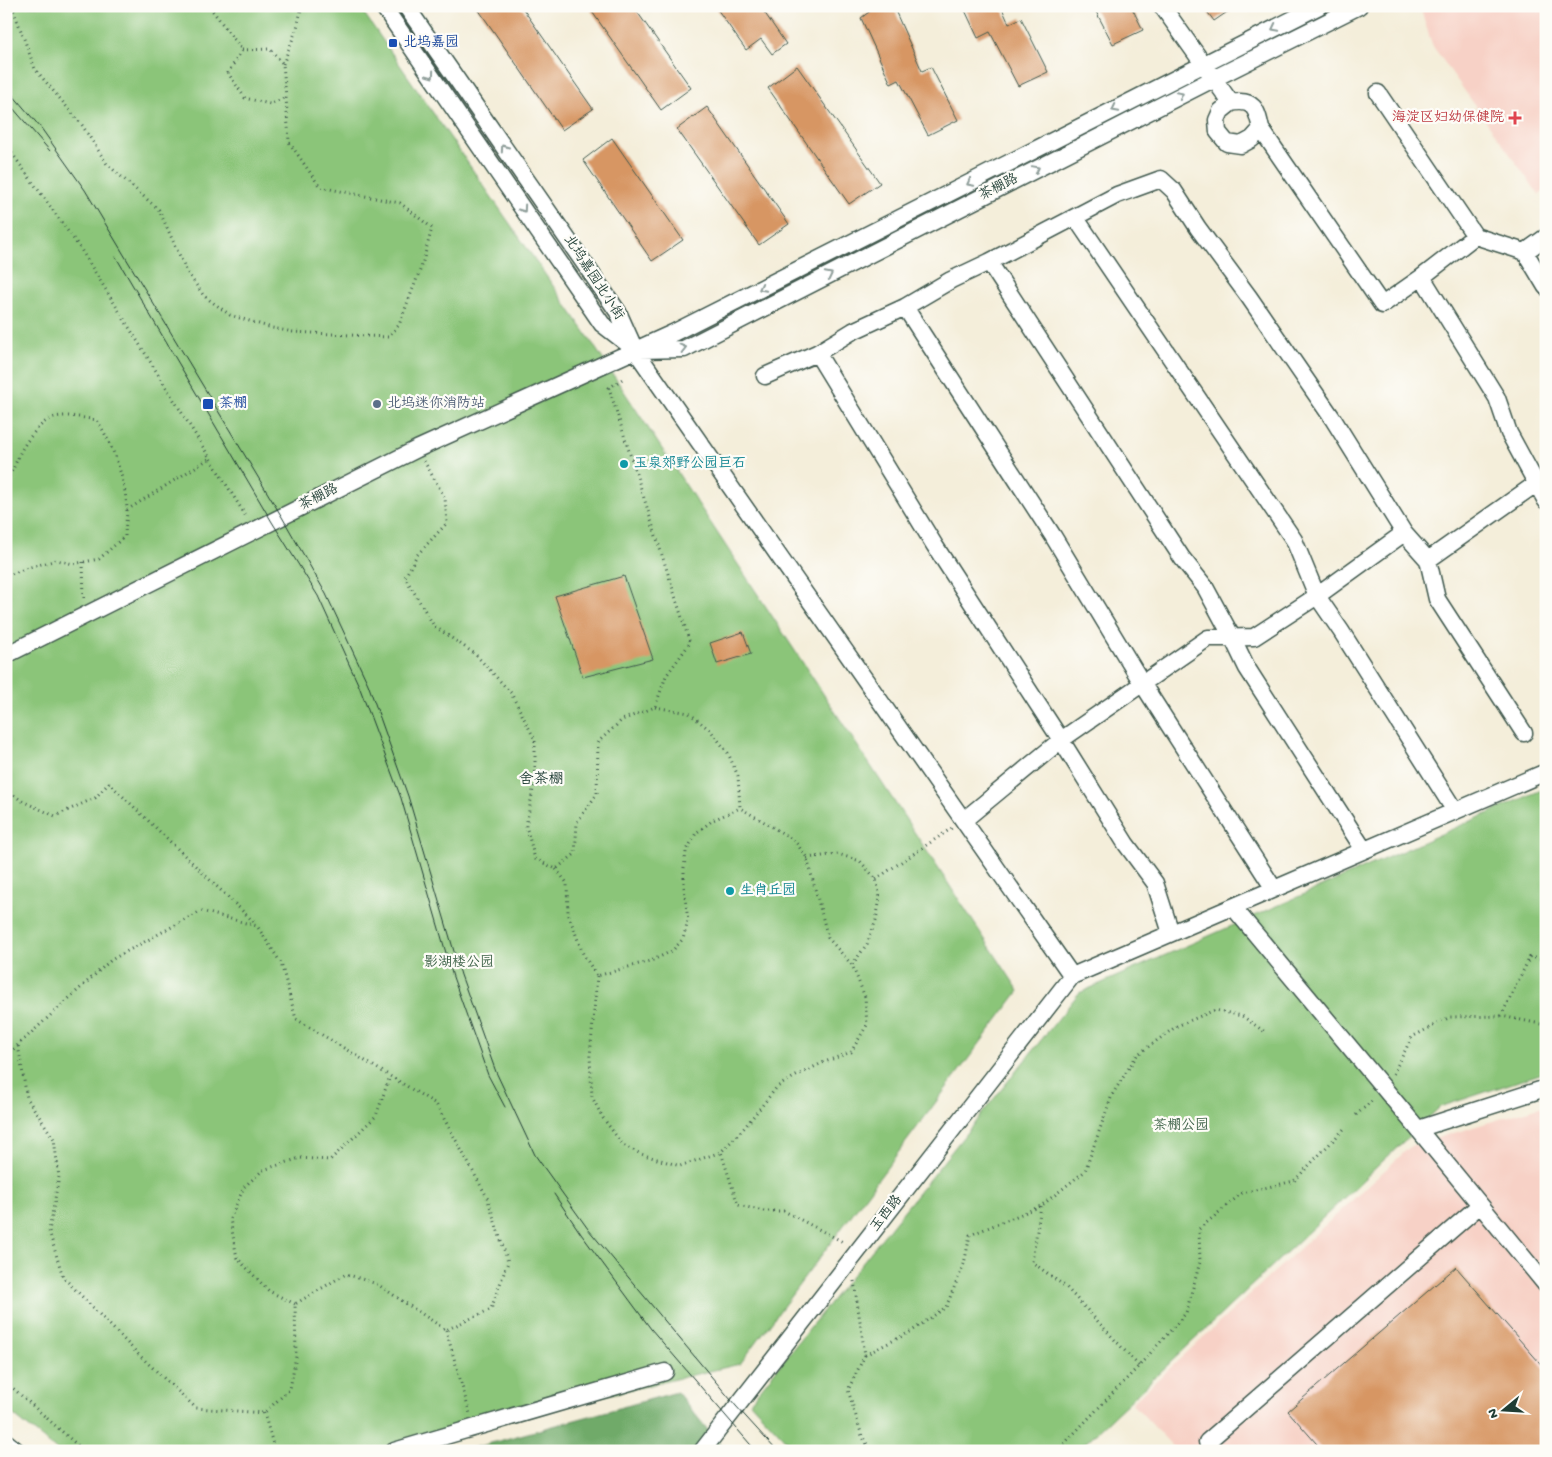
<svg xmlns="http://www.w3.org/2000/svg" width="1552" height="1457" viewBox="0 0 1552 1457" font-family="'Gochi Hand','LXGW WenKai TC',sans-serif">
	<style>
		.built { fill: #f7d1c6 }
		.green { fill: #8bc579; stroke: #558156 }
		.forest { fill: #70aa69; stroke: #48744e }
		.building { fill: #d79664 }
		.lines { fill: none; stroke-linecap: round; stroke-linejoin: round }
		.minor-casing { stroke: #3f584d; stroke-width: 19 }
		.path { stroke: #3f584d; stroke-width: 3; stroke-dasharray: 1 4; stroke-linecap: butt }
		.minor { stroke: #fff; stroke-width: 16 }
		.tram { stroke: #1f3d34; stroke-width: 1 }
		.oneway { stroke: #8f9e9a }
		.transit-dot { fill: #1a4fb4; stroke: #fdfcf7; stroke-width: 2 }
		.health-dot { fill: #e0444e; stroke: #fdfcf7; stroke-width: 2 }
		.service-dot { fill: #5c6f8a; stroke: #fdfcf7; stroke-width: 2 }
		.culture-dot { fill: #0f9aa8; stroke: #fdfcf7; stroke-width: 2 }
		.labels { text-anchor: middle; dominant-baseline: central; stroke-width: 4.5; stroke-linejoin: round; paint-order: stroke }
		.transit-label { font-size: 14px; fill: #164399; stroke: #fdfcf7; text-anchor: start }
		.health-label { font-size: 14px; fill: #be3a42; stroke: #fdfcf7; text-anchor: end }
		.street-label { font-size: 14px; fill: #1f3d34; stroke: #fdfcf7 }
		.service-label { font-size: 14px; fill: #4e5e75; stroke: #fdfcf7; text-anchor: start }
		.culture-label { font-size: 14px; fill: #0d838f; stroke: #fdfcf7; text-anchor: start }
		.park-label { font-size: 14px; fill: #3a5f45; stroke: #fdfcf7 }
		.neighbourhood-label { font-size: 15px; fill: #1f3d34; stroke: #fdfcf7 }
	</style>
	<rect width="100%" height="100%" fill="#fdfcf7"/>
	<filter id="ink" filterUnits="userSpaceOnUse"><feTurbulence type="fractalNoise" baseFrequency=".02" numOctaves="2"/><feDisplacementMap in="SourceGraphic" scale="10" xChannelSelector="R" yChannelSelector="G"/><feConvolveMatrix kernelMatrix="1 2 1 2 8 2 1 2 1" color-interpolation-filters="sRGB"/></filter>
	<filter id="wash" filterUnits="userSpaceOnUse"><feTurbulence type="fractalNoise" baseFrequency=".0096" numOctaves="4" result="noise"/><feDisplacementMap in="SourceGraphic" scale="20" xChannelSelector="R" yChannelSelector="G"/><feGaussianBlur stdDeviation="1.12" result="paint"/><feColorMatrix in="noise" values="0 0 0 0 0 0 0 0 0 0 0 0 0 0 0 0 0 1.4 0 .05"/><feComposite in="paint" operator="in"/></filter>
	<g filter="url(#wash)">
		<rect width="100%" height="100%" fill="#f4eeda"/>
		<!-- built -->
		<path class="built" d="M1420 6H1546V190L1539 195 1432 45Z
			M1546 1105V1451H1177L1132 1403 1411 1146Z"/>
		<!-- green -->
		<path class="green" d="M6 6H359L583 329 1019 991 740 1364 366 1451H58L6 1409Z
			M1546 788V1072L1440 1107 1077 1451H796L750 1402 1079 993Z"/>
		<!-- forest -->
		<path class="forest" d="M677 1392 725 1451H462Z"/>
		<g id="blocks">
			<!-- building -->
			<path class="building" d="M476 6H521L593 109 562 130Z
				M588 6H633L691 88 661 110Z
				M715 6H760L786 44 772 54 761 39 746 50Z
				M877 6H893L922 71 931 67 958 120 928 135 899 80 891 84 861 18Z
				M963 6H1001L1009 24 1021 18 1048 72 1018 86 990 32 978 38Z
				M1093 6H1131L1143 30 1113 44Z
				M1203 6H1236L1214 21Z
				M797 66 880 183 849 204 768 88Z
				M707 107 789 224 759 245 677 129Z
				M612 138 683 240 652 261 583 160Z
				M624 576 653 659 583 677 555 596Z
				M743 632 751 654 717 664 710 643Z
				M1456 1267 1546 1370V1451H1323L1288 1411Z"/>
		</g>
	</g>
	<g filter="url(#ink)">
		<use href="#blocks" fill-opacity="0" stroke="#3f584d" stroke-width="1"/>
		<g class="lines">
			<!-- minor casing -->
			<g class="minor-casing">
				<path id="minor" d="M383 6 602 324 633 348
					M406 6 618 312 635 350 1072 976 1546 772
					M1162 6 1231 103C1254 98 1257 110 1261 129L1382 305 1422 277
					M1378 93 1475 236 1525 252 1546 287
					M1231 103 1221 111 1217 120 1218 132 1227 143 1241 145 1252 139 1261 129
					M1475 236 1422 277 1497 398 1509 433 1546 501
					M1525 252 1546 237
					M989 262 1182 558 1205 587 1232 637 1247 668 1364 850
					M905 307 1053 536 1142 683 1274 889
					M640 350 684 349 1213 79 1359 6
					M817 353 935 546 1061 740 1126 844 1155 883 1171 933
					M765 376 817 353 853 331 905 307 951 280 989 262 1117 195 1161 179 1174 191 1198 228 1249 297 1333 419 1404 533 1428 560 1437 599 1524 733
					M1404 533 1317 596 1341 631 1455 811
					M1428 560 1537 483
					M6 655 417 449 673 333 1319 6
					M964 820 1061 740 1208 638 1254 637 1317 596 1294 540 1075 217
					M1233 907 1418 1129 1546 1088
					M1418 1129 1546 1285
					M6 1442 17 1451
					M394 1451 665 1372
					M702 1451 1072 976
					M1215 1451 1207 1442 1480 1205"/>
			</g>
			<!-- path -->
			<path class="path" d="M12 6 35 69 82 125 107 164 159 210 187 272 204 296 230 315 272 328 293 332 388 337 399 325 422 265 432 228 400 203 320 187 289 142 286 97 270 104 245 98 228 73 242 50 209 6
				M242 50 270 49 283 64 286 97
				M283 64 297 28 302 6
				M6 145 80 248 247 518
				M424 461 445 498 447 523 417 555 405 577 434 626 475 654 511 693 535 740V779L526 826 535 859 556 869 575 854 577 822 597 794 598 742 622 720 655 707 666 676 690 643 609 388 624 378
				M6 480C13 471 16 462 20 453 25 442 43 419 55 417 68 414 83 418 97 420 113 446 125 478 127 509 127 518 125 527 125 536L99 559 73 564 57 560 30 567 6 576
				M127 510 210 458
				M83 562 84 599
				M655 707 689 713 711 731 728 753 738 776 740 808 766 823 795 841 807 858 828 938 852 965 865 997 867 1025 851 1052 822 1063 794 1077 777 1087 744 1128 721 1152 738 1205 764 1211H784L845 1243
				M6 789 22 801 55 816 95 798 109 783 256 924
				M807 858 838 854 860 861 876 879 880 898 876 920 867 944 852 965
				M556 869 567 883 568 913 583 954 597 976 653 960 672 951 683 939 688 921 684 887V868L686 852 696 833 713 820 740 808
				M876 879 952 828
				M597 976 590 1056 592 1097 603 1118 623 1145 641 1154 680 1166 721 1152
				M1501 1016 1530 957 1546 960
				M6 1056 18 1045 111 960 201 911 257 926 281 963 296 1019 436 1104 487 1197 508 1262 491 1309 446 1330 377 1284 346 1274 295 1304 296 1356 290 1389 264 1413 196 1408 139 1355 63 1277 49 1231 59 1177 54 1139 27 1098 18 1045
				M1393 1074 1412 1037 1450 1017 1501 1016 1546 1025
				M1356 1115 1374 1099
				M1041 1206 1032 1262 1066 1287 1139 1366
				M854 1281 865 1355 848 1390 862 1436 871 1451
				M295 1304 269 1291 237 1258 230 1219 244 1187 263 1170 300 1158 330 1160 376 1116 390 1076
				M446 1330 470 1414
				M865 1355 912 1331 946 1307 964 1264 970 1235 1041 1206 1085 1171 1112 1095 1137 1055 1177 1026 1215 1010 1242 1016 1265 1032
				M6 1382 84 1451
				M264 1413 275 1451
				M1057 1451 1139 1366 1186 1313 1200 1262 1199 1229 1242 1193 1294 1181 1345 1128"/>
			<!-- minor -->
			<use href="#minor" class="minor"/>
			<!-- tram -->
			<path class="tram" d="M6 87 41 128 85 190 282 517 326 594 368 684 408 796 461 975 496 1072 535 1155 588 1229 736 1406 777 1451
				M6 100 50 151
				M116 257 272 522 318 596 359 686 401 798 453 977 488 1075 505 1107
				M554 1194 581 1234 651 1329 756 1451"/>
		</g>
		<!-- one-way arrows -->
		<defs><path id="oneway-chevron" d="M-2-3.5L2.5 0L-2 3.5" fill="none" stroke-width="1.6" stroke-linecap="round" stroke-linejoin="round" transform="scale(1.25)"/></defs>
		<g class="oneway">
			<use href="#oneway-chevron" transform="translate(1275 28) rotate(153)"/>
			<use href="#oneway-chevron" transform="translate(431 75) rotate(55)"/>
			<use href="#oneway-chevron" transform="translate(1180 95) rotate(-27)"/>
			<use href="#oneway-chevron" transform="translate(1115 109) rotate(153)"/>
			<use href="#oneway-chevron" transform="translate(504 148) rotate(-125)"/>
			<use href="#oneway-chevron" transform="translate(1036 169) rotate(-27)"/>
			<use href="#oneway-chevron" transform="translate(970 183) rotate(153)"/>
			<use href="#oneway-chevron" transform="translate(523 209) rotate(55)"/>
			<use href="#oneway-chevron" transform="translate(829 275) rotate(-27)"/>
			<use href="#oneway-chevron" transform="translate(762 288) rotate(153)"/>
			<use href="#oneway-chevron" transform="translate(683 348) rotate(-14)"/>
		</g>
	</g>
	<!-- markers -->
	<g class="transit-dot">
		<rect x="388" y="38" width="10" height="10" rx="2.5"/>
		<rect x="202" y="398" width="12" height="12" rx="2.5"/>
	</g>
	<path class="health-dot" d="M1512.5 110.5h5v5h5v5h-5v5h-5v-5h-5v-5h5z"/>
	<circle class="service-dot" cx="377" cy="404" r="5"/>
	<g class="culture-dot">
		<circle cx="624" cy="464" r="5"/>
		<circle cx="730" cy="891" r="5"/>
	</g>
	<g class="labels">
		<!-- transit labels -->
		<g class="transit-label">
			<text x="403" y="43">北坞嘉园</text>
			<text x="219" y="404">茶棚</text>
		</g>
		<!-- health labels -->
		<g class="health-label">
			<text x="1504" y="118">海淀区妇幼保健院</text>
		</g>
		<!-- street labels -->
		<g class="street-label">
			<text transform="translate(999 188) rotate(-27)">茶棚路</text>
			<text transform="translate(593 278) rotate(57)">北坞嘉园北小街</text>
			<text transform="translate(319 498) rotate(-27)">茶棚路</text>
			<text transform="translate(887 1214) rotate(-52)">玉西路</text>
		</g>
		<!-- service labels -->
		<g class="service-label">
			<text x="387" y="404">北坞迷你消防站</text>
		</g>
		<!-- culture labels -->
		<g class="culture-label">
			<text x="634" y="464">玉泉郊野公园巨石</text>
			<text x="740" y="891">生肖丘园</text>
		</g>
		<!-- park labels -->
		<g class="park-label">
			<text x="459" y="963">影湖楼公园</text>
			<text x="1181" y="1126">茶棚公园</text>
		</g>
		<!-- neighbourhood labels -->
		<g class="neighbourhood-label">
			<text x="541" y="780">舍茶棚</text>
		</g>
	</g>
	<!-- margin -->
	<rect width="1552" height="1457" fill="none" stroke="#fdfcf7" stroke-width="25"/>
	<!-- north arrow -->
	<g transform="translate(1504 1410) rotate(252)" stroke="#fdfcf7" stroke-width="4" paint-order="stroke">
	<path d="M0-4L9 19L0 12L-9 19Z" fill="#1f3d34"/>
	<text y="-8" font-size="14" font-weight="bold" text-anchor="middle" fill="#1f3d34">N</text>
	</g>
</svg>
